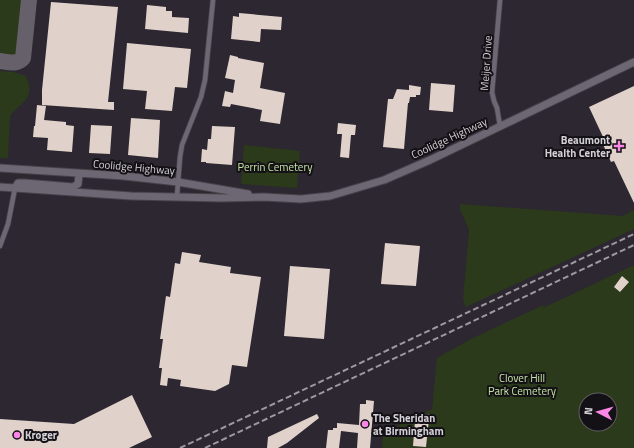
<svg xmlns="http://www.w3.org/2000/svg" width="634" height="448" viewBox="0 0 634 448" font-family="'Titillium Web',sans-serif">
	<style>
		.green { fill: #2b3a1a; fill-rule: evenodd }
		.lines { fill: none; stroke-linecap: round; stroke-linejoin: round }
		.taxiway { stroke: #656069; stroke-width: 16 }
		.building { fill: #e0d2ca }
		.street-casing { stroke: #47424a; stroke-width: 6 }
		.secondary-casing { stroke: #47424a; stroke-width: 9 }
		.street { stroke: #6d6773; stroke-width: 4.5 }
		.secondary { stroke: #6d6773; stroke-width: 7 }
		.rail { stroke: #9e99a1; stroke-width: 2; stroke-dasharray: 6 3; stroke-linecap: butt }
		.poi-dot { fill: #fa87e6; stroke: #131115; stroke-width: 1.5 }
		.labels { text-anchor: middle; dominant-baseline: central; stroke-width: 4; stroke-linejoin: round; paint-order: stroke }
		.street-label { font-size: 11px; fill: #d4d0d7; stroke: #131115 }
		.poi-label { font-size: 11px; font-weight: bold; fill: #d4d0d7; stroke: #131115; text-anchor: start }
		.park-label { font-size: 11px; fill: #c6e5a6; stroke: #131115 }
	</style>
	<rect width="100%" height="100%" fill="#2c2731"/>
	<!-- green -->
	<path class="green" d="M0 0H26L21 43 18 57 4 58 0 57Z
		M0 71 13 72 26 76C35 97 26 99 12 113L10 116 8 156 7 158H0Z
		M244 145 300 151 297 188 241 184Z
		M460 204 623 216 634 210V229L466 307 463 300 469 230 460 209Z
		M634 265V448H382L383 433 432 409 437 358 471 339 543 305V308ZM586 400H610V424H586Z"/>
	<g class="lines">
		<!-- taxiway -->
		<path class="taxiway" d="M0 61C8 62 17 65 23 58L29 0"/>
	</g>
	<!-- building -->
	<path class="building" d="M51 2 118 7 108 102H114V110L42 105V90Z
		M147 5 166 7V11H172V17L189 18 188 33 145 29Z
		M239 13 282 17 281 30 261 29 260 42 231 39 233 16 239 17Z
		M127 43 191 49 187 88 175 87 172 111 145 109 147 91 123 89Z
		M230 55 238 57V58L264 63 260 88 285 93 280 124 260 121 262 110 231 104 230 107 222 106 225 91 233 93 235 80 225 78Z
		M431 83 455 85 453 112 429 110Z
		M409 85 421 87 420 95H416V97H410L409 103H408L404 149 383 147 388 99H393L397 89 409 90Z
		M634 86V203L614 161 611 162 601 140 604 139 589 107Z
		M37 105 46 106 44 120 66 122V125L74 126 72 152 47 150 48 138 33 137 34 126H35Z
		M131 118 160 120 158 158 128 155Z
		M338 123 356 125 355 135H351L349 158 340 157 342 134H337Z
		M91 125 112 126 110 154 89 153Z
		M212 126 235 127 232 165 206 163V162H201L202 149 207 150 208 139H211Z
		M385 243 420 246 416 286 381 284Z
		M182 252 201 255 199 262 231 267 230 273 261 277 247 367 232 365 229 384 215 391 180 386 181 380 168 378 167 386 160 385 162 368H159L163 339H160L166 296 170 297 175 263 180 264Z
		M290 266 330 269 324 339 284 336Z
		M622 276 629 282 620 292 614 287Z
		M132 395 152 437 129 448H0V419L74 424Z
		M366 400 374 401 370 448H357L358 433 341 431 339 448H326L328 430H333V428H337V423L359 425 360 404H366Z
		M317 414 319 418 287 443 278 448H267L268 437Z
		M424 414H430L429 419 426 447 413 446 415 421H424Z"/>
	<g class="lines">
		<!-- street casing -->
		<g class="street-casing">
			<path id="street" d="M500 0 492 92 494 101 497 108 500 126
				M177 196 180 157 182 145 201 97 205 80 213 0
				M0 246 8 224 15 188"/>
		</g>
		<!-- secondary casing -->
		<g class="secondary-casing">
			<path id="secondary" d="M0 168 124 176 178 182 248 194
				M0 187 131 196 221 198 264 197 301 199 330 196 384 180 430 160 634 62
				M15 188 18 183H25L73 187 78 184 79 174"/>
		</g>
		<!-- street -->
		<use href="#street" class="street"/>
		<!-- secondary -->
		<use href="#secondary" class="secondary"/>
		<!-- rail -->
		<path class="rail" d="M180 448 634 234
			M205 448 634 245"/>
	</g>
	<!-- markers -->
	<g class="poi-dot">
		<path d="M617 140h4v4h4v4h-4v4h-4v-4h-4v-4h4z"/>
		<circle cx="365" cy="424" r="4"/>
		<circle cx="17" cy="435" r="4"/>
	</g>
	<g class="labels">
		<!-- street labels -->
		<g class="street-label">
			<text transform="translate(486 63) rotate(-86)">Meijer Drive</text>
			<text transform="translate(449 138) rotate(-25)">Coolidge Highway</text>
			<text transform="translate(134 167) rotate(5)">Coolidge Highway</text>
		</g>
		<!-- poi labels -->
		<g class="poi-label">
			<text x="610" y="140" text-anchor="end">Beaumont<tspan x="610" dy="13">Health Center</tspan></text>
			<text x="373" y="418">The Sheridan<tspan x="373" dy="13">at Birmingham</tspan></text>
			<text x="25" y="435">Kroger</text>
		</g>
		<!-- park labels -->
		<g class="park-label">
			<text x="275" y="167">Perrin Cemetery</text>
			<text x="522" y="378">Clover Hill<tspan x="522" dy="13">Park Cemetery</tspan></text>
		</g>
	</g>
	<!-- north arrow -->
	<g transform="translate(598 412) rotate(276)"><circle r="19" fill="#131115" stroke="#605d63"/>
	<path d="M0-3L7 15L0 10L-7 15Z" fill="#fa87e6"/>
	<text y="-6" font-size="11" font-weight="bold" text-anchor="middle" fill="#d4d0d7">N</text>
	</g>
</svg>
